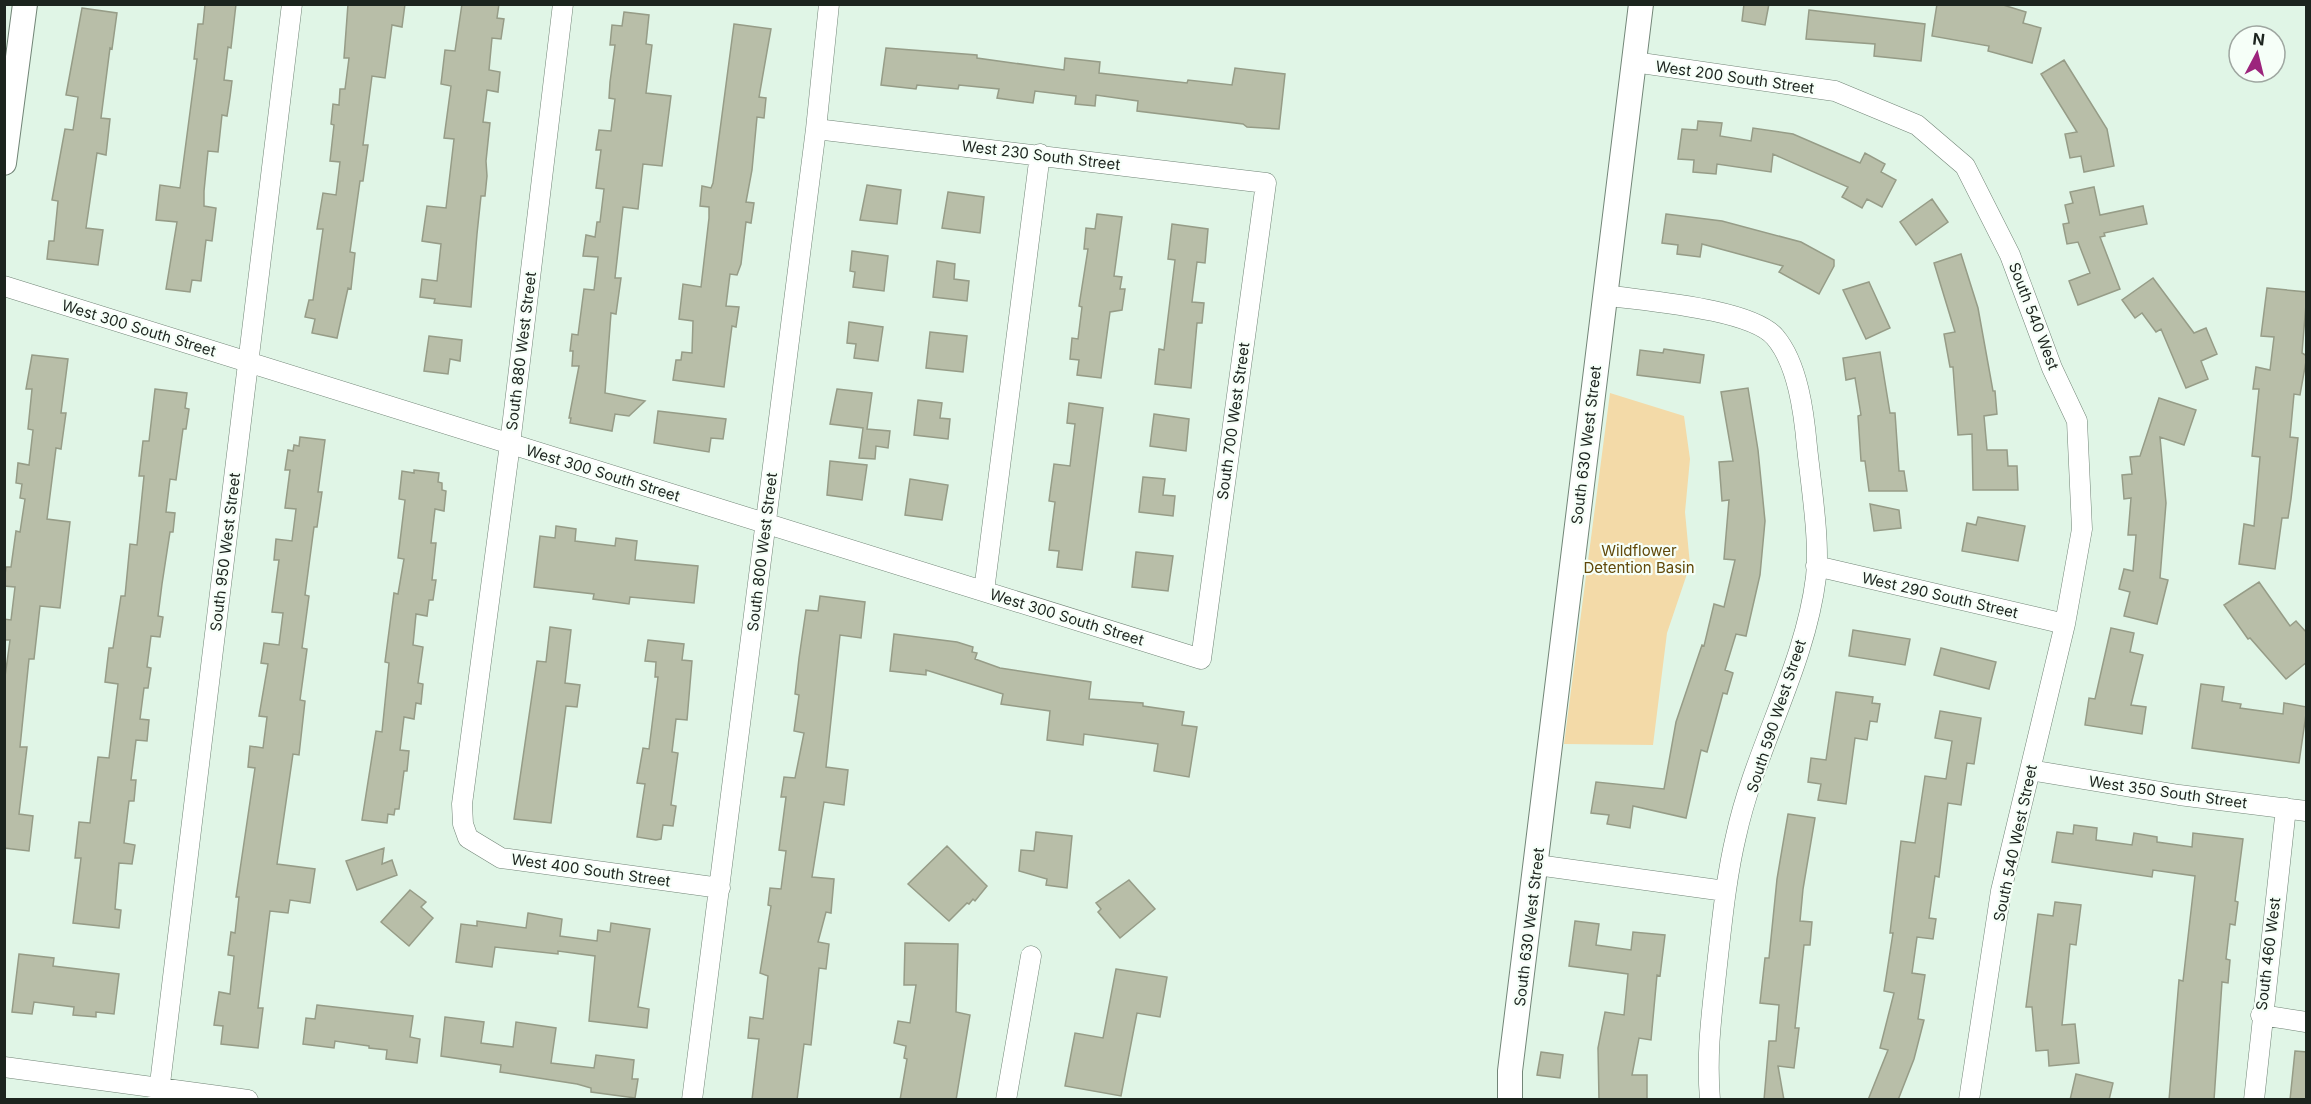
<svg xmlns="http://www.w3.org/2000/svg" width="2311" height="1104" viewBox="0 0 2311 1104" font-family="Inter,sans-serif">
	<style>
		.green { fill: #f3daa8 }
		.building { fill: #b8bea8; stroke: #969c87; stroke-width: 1.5 }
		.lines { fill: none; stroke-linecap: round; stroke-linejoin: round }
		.minor-casing { stroke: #728577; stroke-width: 21 }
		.tertiary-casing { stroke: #728577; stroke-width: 26 }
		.minor { stroke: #fff; stroke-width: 20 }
		.tertiary { stroke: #fff; stroke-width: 24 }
		.labels { text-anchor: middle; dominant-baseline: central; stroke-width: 4.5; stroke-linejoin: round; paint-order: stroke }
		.street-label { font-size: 15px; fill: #1c241e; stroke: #f6fff8 }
		.park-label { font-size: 15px; fill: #614809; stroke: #f6fff8 }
	</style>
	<rect width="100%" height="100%" fill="#e0f5e6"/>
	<!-- green -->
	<path class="green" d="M1610 393 1684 416 1690 459 1685 512 1690 565 1667 633 1653 745 1564 744Z"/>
	<!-- building -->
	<path class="building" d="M205 4H236L231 48 228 47 224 80 232 81 230 97 227 116 222 115 218 152 208 151 204 191V206L216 208 212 241 206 240 201 281 192 280 190 292 166 289 177 222 156 220 160 185 180 188 197 59H194L198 24H203Z
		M348 4H405L402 27 392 25 385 78 372 76 363 145H368L363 181H360L350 252 355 253 351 289 348 288 337 338 312 333 315 319 305 317 309 300H313L323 229H317L323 193 336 195 340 162 330 161 334 125 331 124 333 104 339 105 340 89H345L349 58H344Z
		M462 4H499L497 18 504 19 501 39 492 38 489 70 500 72 498 92 487 90 483 122 490 123 486 161 487 176 485 196H481L477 234 471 307 434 303 435 299 420 297 422 279 437 281 441 244 422 241 427 206 446 208 454 139 444 138 451 86 441 84 445 50 455 51Z
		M1744 4H1769L1765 25 1742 21Z
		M1937 4H2000L2026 12 2023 23 2041 28 2032 63 1988 51 1989 46 1932 36Z
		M82 8 117 13 112 49 110 48 101 118 110 119 106 155 97 153 86 228 103 230 98 265 47 259 49 241H54L58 201 52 200 65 129 73 130 78 97 66 95Z
		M1809 10 1925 24 1921 61 1874 56 1875 44 1806 39Z
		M624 12 649 15 646 44 652 45 646 93 671 96 662 166 643 164 638 209 623 207 615 278H621L616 314 611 313 605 393 645 401 629 416 615 414 612 431 570 423 571 418H569L579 366H572L573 351H570L572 334 578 335 584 289 594 290 598 257 583 256 586 235 595 237 597 222H600L604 189 596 188 601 150H596L599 130 611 131 615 99 609 98 610 82 615 45H610L612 25 622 26Z
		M734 24 771 29 759 97 766 98 764 118 757 117 752 170 746 202 754 203 751 223 746 222 741 264 737 275 730 274 726 306 739 307 736 327 732 326 724 387 673 380 676 360H681L682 352 692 353 693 321 679 319 683 284 701 287 709 218V207L700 206 702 186 711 188 713 183Z
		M886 48 977 55V58L1064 70 1065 58 1100 62 1099 73 1187 83 1188 80 1232 85 1235 68 1285 74 1279 129 1247 127 1243 124 1137 111 1138 101 1096 95 1095 106 1075 104 1076 96 1035 91 1033 103 997 98 999 89 959 85 958 89 917 85 916 89 881 85Z
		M2064 60 2107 129 2114 166 2084 172 2081 156 2070 158 2065 134 2077 132 2041 74Z
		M1698 121 1722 123 1720 136 1751 141 1753 128 1793 134 1860 163 1865 153 1885 164 1881 172 1896 180 1882 207 1867 199 1862 208 1842 197 1848 187 1773 154 1771 172 1717 164 1716 174 1693 172 1694 160 1678 159 1682 129 1697 130Z
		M867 185 901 190 897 224 860 220Z
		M2094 187 2100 215 2143 206 2147 224 2104 233 2105 236 2100 237 2120 289 2078 305 2069 281 2090 273 2078 242 2067 244 2063 224 2069 223 2065 205 2073 203 2070 192Z
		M948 192 984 197 980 233 942 228Z
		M1932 199 1948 222 1916 245 1900 222Z
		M1097 214 1122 217 1114 276 1122 277 1120 289H1125L1122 310 1110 312 1101 378 1077 375 1079 360 1070 359 1072 338 1078 339 1082 307 1079 306 1088 249H1084L1086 228 1095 229Z
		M1666 214 1722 221 1801 242 1834 260V266L1819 294 1779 272 1783 266 1702 244 1700 257 1677 254 1678 245 1662 243Z
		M1172 224 1208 229 1205 263 1197 262 1192 302 1204 303 1202 323H1197L1191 388 1155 384 1159 349 1164 350 1175 260 1168 259Z
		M852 251 888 256 884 291 853 287 855 272 850 271Z
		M1961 254 1978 308 1993 391H1995L1997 414 1984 416 1987 450H2007L2008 466H2017L2018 490H1973L1972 434 1958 435 1953 367H1950L1944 334 1955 332 1934 263Z
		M937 261 955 264 954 279 969 281 967 301 933 297Z
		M2153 278 2194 333 2206 328 2217 354 2201 361 2208 379 2186 388 2161 329 2156 332 2142 313 2135 318 2122 300Z
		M1869 282 1890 328 1866 339 1843 290Z
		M2267 288 2307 292 2302 353 2307 356 2300 395 2294 394 2290 437 2298 438 2291 499 2288 518H2282L2275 569 2239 564 2244 524 2254 526 2260 457 2252 456 2259 389H2253L2256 367 2270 370 2274 337 2261 336Z
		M849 322 883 327 878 361 854 358 856 344 847 343Z
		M930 332 967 336 963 372 926 368Z
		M429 336 462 340 460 361 450 359 448 374 424 371Z
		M1664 349 1704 355 1700 383 1637 375 1640 350 1663 353Z
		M1880 352 1890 413H1895L1899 471H1904L1907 491H1869L1865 461H1861L1858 416 1861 415 1855 378 1846 380 1843 358Z
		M32 355 68 359 61 413H66L61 449 56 448 47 519 70 522 60 608 40 606 34 659H29L20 747H27L19 814 33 816 29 851 4 848V684L10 640H4V619L11 620 15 587 4 586V582L6 567H11L16 531 20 532 25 499 20 498 22 484 16 483 18 463 29 465 33 430 28 429 32 389H26Z
		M1748 388 1758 450 1765 521 1760 575 1746 636 1736 634 1725 670 1733 673 1727 694 1723 693 1707 752 1701 750 1686 818 1633 806 1630 828 1607 824 1609 815 1591 813 1596 782 1664 789 1676 722 1702 645 1704 646 1714 604 1724 607 1735 560 1724 559 1729 500 1722 501 1719 462 1733 461 1721 392Z
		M155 389 187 393 185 408 189 409 186 429H183L176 480 170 479 166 512 175 513 173 532H170L162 584 158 616 163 617 160 637 151 636 147 667 151 668 148 688H144L140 719 149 720 147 741 136 740 131 780H136L134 801H129L124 843 135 845 132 864 119 863 115 909 121 910 119 928 73 923 81 858H75L79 822 90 823 98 757 109 758 118 684 105 682 109 648H113L121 596H125L130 544 137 545 144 476H139L143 441H149Z
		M837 389 872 393 867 429 890 431 888 448 876 446 875 459 859 458 863 428 830 424Z
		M2159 398 2196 410 2184 445 2160 437 2166 503 2160 578 2168 580 2157 624 2124 616 2130 592 2119 589 2124 569 2133 571 2136 535H2128L2131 498 2124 499 2122 475 2132 474 2130 457 2140 456Z
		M918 400 942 403 940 418 950 419 948 439 914 435Z
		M1069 403 1103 408 1082 570 1057 567 1059 551 1049 550 1055 502 1049 501 1054 464 1070 466 1075 424 1067 423Z
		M658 411 726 419 723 439 711 438 709 452 654 443Z
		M1154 414 1189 419 1186 451 1150 446Z
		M300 437 325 440 318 492H322L317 527H314L305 595 309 596 302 648 307 649 300 700 305 701 299 755 293 754 277 864 315 869 310 903 290 900 288 913 270 911 258 1008H263L258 1048 221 1044 223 1026 214 1025 219 992 230 994 234 956 228 955 231 932 235 933 239 897H236L255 768 248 767 250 746 263 748 267 717 259 716 268 664 261 663 264 643 279 645 283 613 272 612 279 560H274L276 539 292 541 296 509 285 508 290 470H285L288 450 293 451 294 445 299 446Z
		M830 461 867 465 862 500 827 495Z
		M414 470 439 473 438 482 442 483V490L446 491 444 511 435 509 431 543H436L432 580H436L433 600H429L427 616 416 614 413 645 423 647 418 683 423 684 421 704 416 703 414 719 404 717 400 750 409 751 407 771H404L399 809H395L394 815 388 814 387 823 362 820 376 731 382 732 389 663 385 662 394 593 398 594 404 559 398 558 405 500 399 499 402 471 414 473Z
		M1143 477 1165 479 1163 495 1175 496 1173 516 1139 512Z
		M910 479 948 485 942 520 905 515Z
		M1870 504 1899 510 1901 528 1874 531Z
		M1978 517 2025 526 2018 561 1962 551 1967 523 1976 525Z
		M556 526 576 529 575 541 615 546 616 538 637 541 635 560 698 566 694 603 630 597 629 604 593 599 594 594 534 587 540 536 555 538Z
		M1136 552 1173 556 1168 591 1132 587Z
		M2259 582 2290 626 2296 621 2307 633V662L2286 679 2250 638 2248 639 2224 605Z
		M820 596 865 602 861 638 840 635 826 767 848 770 844 805 824 802 812 877 834 879 831 913 826 912 818 942 829 944 826 969 819 968 811 1045 804 1044 797 1100H752L759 1039 748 1038 750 1017 763 1019 768 976 760 973 771 906 768 905 770 888 781 889 786 851 779 850 786 797H781L784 777 795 778 804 733 794 731 799 695 795 694 799 658 806 610 818 611Z
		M550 627 571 630 565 683 580 685 577 707 566 706 551 823 514 819 537 661 546 662Z
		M2111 628 2134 633 2130 652 2143 655 2131 705 2146 707 2142 734 2085 725 2089 698 2095 699Z
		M1853 630 1910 639 1905 665 1849 656Z
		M894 634 957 642 973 647 972 652 977 653 975 659 1000 668 1091 682 1089 699 1143 703V706L1184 712 1182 725 1197 727 1189 777 1154 771 1158 744 1084 734 1083 745 1047 740 1050 711 1001 704 1003 694 926 670V675L890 671Z
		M648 640 684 644 682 660 692 661 687 720 676 719 672 752 678 753 671 805 676 806 673 826 663 825 661 839 656 840 637 837 645 784 637 783 643 748 649 749 658 677H655L656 662 645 661Z
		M1941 648 1996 662 1989 689 1934 675Z
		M2201 684 2224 687 2222 701 2241 704 2240 708 2283 714 2284 703 2307 707 2299 763 2192 748Z
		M1836 692 1873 697 1872 703 1880 704 1877 722 1870 721 1867 740 1855 738 1846 804 1818 800 1821 784 1808 782 1811 758 1826 760Z
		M1940 711 1981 718 1974 764 1967 763 1961 805 1948 803 1939 877 1935 876 1929 918 1936 919 1933 939 1917 937 1912 973 1925 975 1918 1019 1924 1020 1914 1059 1898 1100H1868L1888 1050 1880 1048 1894 993 1884 991 1893 933H1890L1901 841 1915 843 1925 776 1946 779 1952 741 1935 738Z
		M1788 814 1815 818 1803 889 1800 921 1812 922 1810 945H1804L1795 1028H1799L1794 1068 1778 1066 1784 1100H1764L1769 1041H1776L1779 1005 1760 1003 1765 958H1769L1777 879Z
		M2074 825 2097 828 2096 840 2132 845 2134 833 2157 837V842L2192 847 2193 833 2243 839 2235 901 2238 902 2235 925 2230 924 2226 959 2230 960 2228 983 2222 982 2214 1100H2169L2179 980 2183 981 2195 876 2153 870 2152 877 2052 862 2057 832 2073 834Z
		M1036 832 1072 836 1067 888 1046 885 1047 879 1019 871 1021 850 1034 851Z
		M947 846 987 886 975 901 973 899 969 904 967 903 949 921 908 884Z
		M384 848 382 864 392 860 397 875 357 890 346 861Z
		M1129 880 1155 909 1120 938 1098 912 1101 909 1096 903Z
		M410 890 426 902 421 907 433 918 409 946 381 922Z
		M2055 902 2081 905 2076 945 2070 944 2062 1025 2075 1024 2079 1063 2049 1066 2048 1050 2036 1051 2032 1007H2026L2038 914 2053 916Z
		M528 913 562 919 560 936 597 941 598 930 610 932 611 923 650 929 638 1007 649 1009 647 1028 589 1021 595 956 558 951V954L495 947 492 967 456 962 461 924 477 926V921L526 928Z
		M1575 921 1599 924 1596 945 1631 950 1633 932 1665 935 1660 976 1657 975 1651 1040 1639 1038 1632 1075H1647V1100H1599L1598 1048 1605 1012 1624 1015 1628 974 1569 966Z
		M905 943 958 944 956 1012 970 1015 956 1100H900L907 1059 904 1058 906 1046 894 1043 898 1021 910 1023 916 985H904Z
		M19 954 54 958 53 966 119 974 114 1014 96 1012V1017L73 1015 74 1007 34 1002 32 1014 12 1012Z
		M1116 969 1167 977 1160 1017 1137 1013 1121 1096 1065 1086 1075 1033 1103 1038Z
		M317 1005 413 1016 410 1037 420 1039 417 1063 386 1059 387 1050 369 1048V1046L335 1041 334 1048 303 1044 306 1018 315 1019Z
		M445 1017 484 1022 481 1043 513 1047 516 1022 556 1028 551 1063 594 1068 596 1055 634 1060 632 1079H638L635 1098 591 1092V1088L577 1084 500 1072 501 1065 441 1056Z
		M2295 1051 2307 1052V1100H2290Z
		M1541 1052 1563 1055 1560 1078 1537 1075Z
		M2076 1074 2113 1083 2109 1100H2070Z"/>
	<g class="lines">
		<!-- minor casing -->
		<g class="minor-casing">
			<path id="minor" d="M563 4 510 444 462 804 463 824 468 838 501 858 720 888
				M1634 62 1835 91 1917 125 1965 166 2010 255 2052 368 2077 421 2082 529 2065 624 2001 891 1969 1100
				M4 286 1201 659 1266 183 816 129
				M1604 295C1643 301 1750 308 1775 337 1798 364 1804 413 1807 447 1811 485 1820 541 1816 577 1805 667 1755 748 1736 836 1726 878 1722 922 1717 965 1712 1012 1706 1052 1710 1100
				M1816 566 2065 624
				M984 591 1040 154
				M2030 770 2179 795 2306 811
				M1537 865 1725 891
				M2261 1015 2306 1022
				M4 1067 248 1100
				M158 1100 292 4
				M692 1100 816 129 829 4
				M1006 1100 1031 956
				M2254 1100 2286 808"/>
		</g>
		<!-- tertiary casing -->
		<g class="tertiary-casing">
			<path id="tertiary" d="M4 163 25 4
				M1510 1100V1071C1556 716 1597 360 1641 4"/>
		</g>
		<!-- minor -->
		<use href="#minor" class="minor"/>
		<!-- tertiary -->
		<use href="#tertiary" class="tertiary"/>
	</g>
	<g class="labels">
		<!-- street labels -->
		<g class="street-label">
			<text transform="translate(1735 77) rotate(8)">West 200 South Street</text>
			<text transform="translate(1041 155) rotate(7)">West 230 South Street</text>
			<text transform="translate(2034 316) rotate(69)">South 540 West</text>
			<text transform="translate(139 328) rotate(17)">West 300 South Street</text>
			<text transform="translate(521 351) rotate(-83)">South 880 West Street</text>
			<text transform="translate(1233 421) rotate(-82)">South 700 West Street</text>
			<text transform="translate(1586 445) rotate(-83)">South 630 West Street</text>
			<text transform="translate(603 473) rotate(17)">West 300 South Street</text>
			<text transform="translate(225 552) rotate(-83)">South 950 West Street</text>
			<text transform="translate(762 552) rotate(-83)">South 800 West Street</text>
			<text transform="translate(1940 595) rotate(13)">West 290 South Street</text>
			<text transform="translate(1067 617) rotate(17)">West 300 South Street</text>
			<text transform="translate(1776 716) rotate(-72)">South 590 West Street</text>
			<text transform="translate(2168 792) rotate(8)">West 350 South Street</text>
			<text transform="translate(2015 843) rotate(-78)">South 540 West Street</text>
			<text transform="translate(591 870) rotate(8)">West 400 South Street</text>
			<text transform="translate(1529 927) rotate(-83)">South 630 West Street</text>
			<text transform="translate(2268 954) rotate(-83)">South 460 West</text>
		</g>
		<!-- park labels -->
		<g class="park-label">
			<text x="1639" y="550">Wildflower<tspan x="1639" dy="17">Detention Basin</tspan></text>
		</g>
	</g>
	<!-- border -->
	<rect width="2311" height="1104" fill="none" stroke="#1c241e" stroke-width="12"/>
	<!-- north arrow -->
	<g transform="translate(2257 54) rotate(7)"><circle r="28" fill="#f6fff8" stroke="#9fa7a1" stroke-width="1.5"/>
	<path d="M0-4.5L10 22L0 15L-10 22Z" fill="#9c247c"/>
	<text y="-9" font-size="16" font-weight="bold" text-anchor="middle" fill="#1c241e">N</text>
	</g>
</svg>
